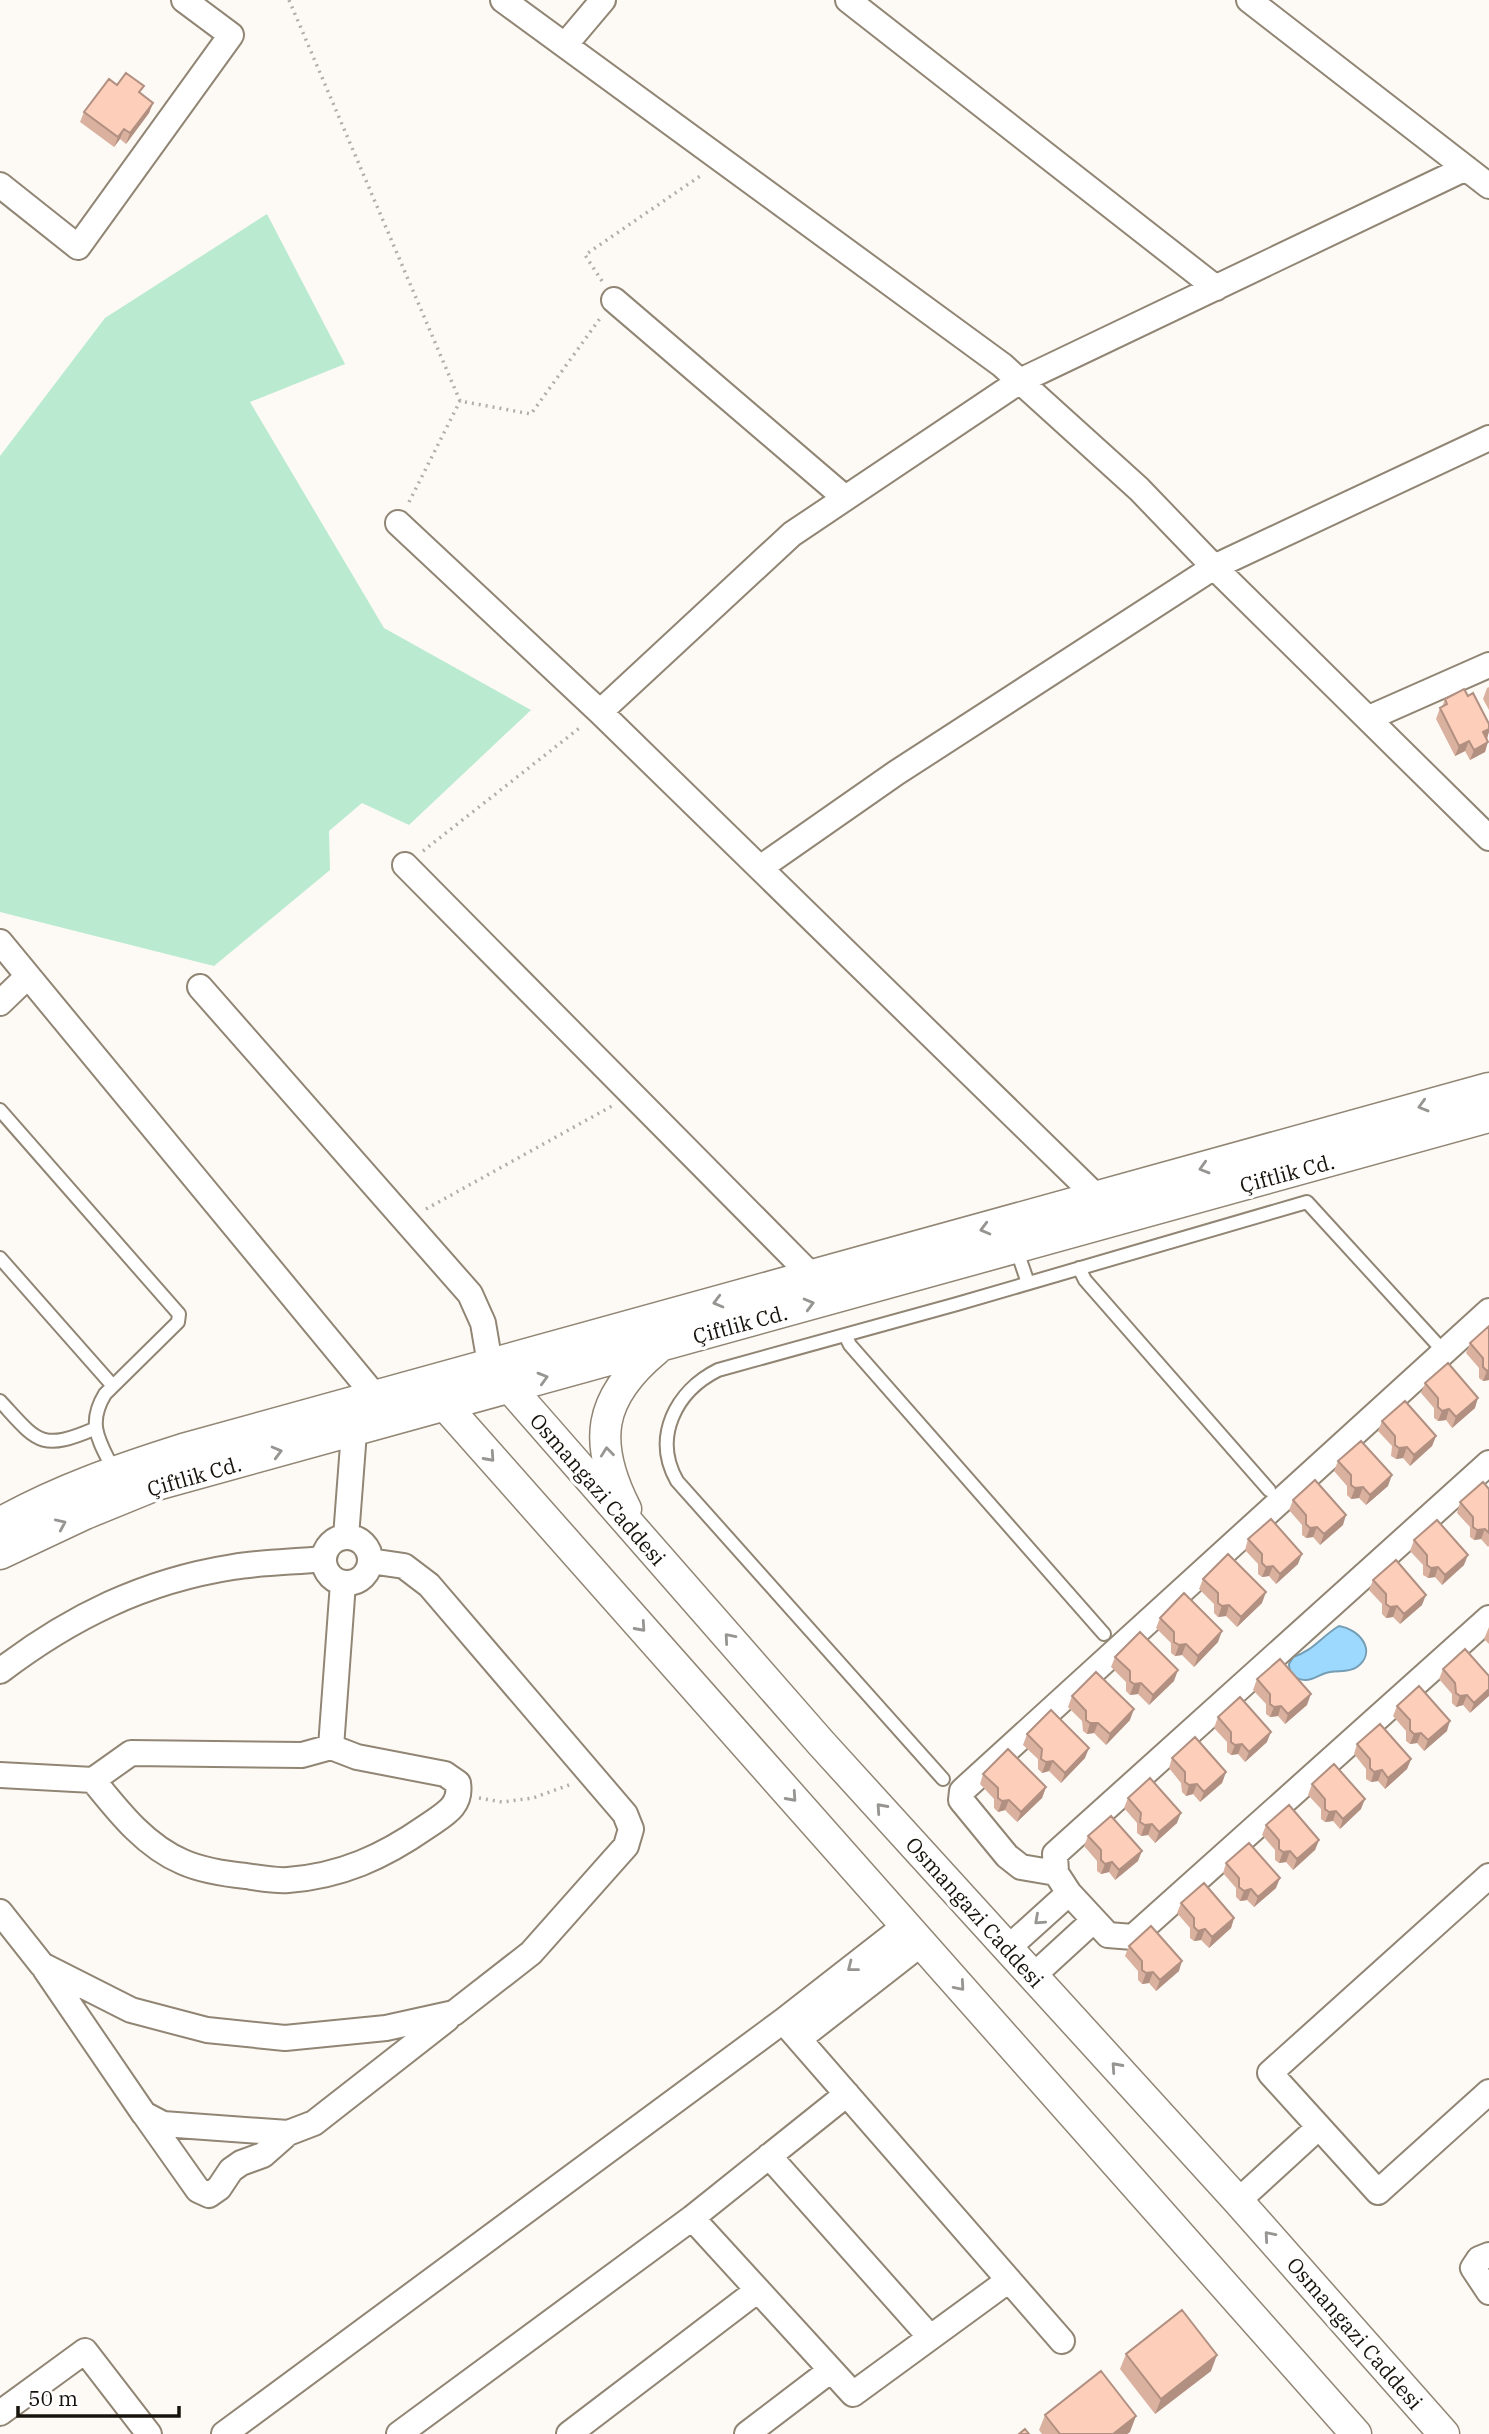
<svg xmlns="http://www.w3.org/2000/svg" width="1489" height="2434" viewBox="0 0 1489 2434" font-family="'IBM Plex Serif',serif">
	<style>
		.green { fill: #baeacf }
		.water { fill: #9dd9fe; stroke: #759eb5; stroke-width: 2 }
		.lines { fill: none; stroke-linecap: round; stroke-linejoin: round }
		.service-casing { stroke: #918574; stroke-width: 16 }
		.minor-casing { stroke: #918574; stroke-width: 28 }
		.tertiary-casing { stroke: #918574; stroke-width: 33 }
		.path { stroke: #b1aea9; stroke-width: 3.5; stroke-dasharray: 2 5; stroke-linecap: butt }
		.service { stroke: #fff; stroke-width: 12 }
		.minor { stroke: #fff; stroke-width: 24 }
		.tertiary { stroke: #fff; stroke-width: 30 }
		.wall { fill: #dab19f }
		.shaded-wall { fill: #b19082 }
		.building { fill: #fdceb9; stroke: #b19082; stroke-width: 2 }
		.oneway { stroke: #979592 }
		.labels { text-anchor: middle; dominant-baseline: central; stroke-width: 7; stroke-linejoin: round; paint-order: stroke }
		.street-label { font-size: 21px; fill: #17130c; stroke: #fff }
	</style>
	<rect width="100%" height="100%" fill="#fdfaf6"/>
	<!-- green -->
	<path class="green" d="M267 214 345 364 250 402 384 628 531 710 409 825 362 803 329 831 330 870 214 966 0 912V456L105 318Z"/>
	<!-- water -->
	<path class="water" d="M1339 1626C1359 1629 1378 1651 1357 1667 1349 1673 1339 1670 1330 1672 1321 1673 1313 1681 1305 1680 1299 1680 1295 1678 1290 1674L1289 1664 1293 1657C1313 1651 1322 1636 1339 1626Z"/>
	<g class="lines">
		<!-- service casing -->
		<g class="service-casing">
			<path id="service" d="M0 1110 179 1314 178 1322 105 1394C86 1425 100 1442 114 1471
				M1016 1248 1028 1283
				M0 1258 113 1386
				M1079 1268 1085 1280 1269 1490
				M845 1335 850 1345 1104 1634
				M0 1401C37 1441 40 1452 94 1429
				M943 1779 677 1481C652 1437 676 1391 718 1370L957 1304 1307 1202 1436 1343"/>
		</g>
		<!-- minor casing -->
		<g class="minor-casing">
			<path id="minor" d="M503 0 1002 365 1139 489 1214 567 1489 838
				M848 0 1216 288
				M1249 0 1489 186
				M565 45 603 0
				M0 185 78 247 231 35 184 0
				M614 300 844 497
				M398 523 600 712 1098 1198
				M600 712 792 534 1020 381 1466 168
				M1369 718 1489 665
				M405 865 812 1276
				M760 868 896 773 1214 567 1489 438
				M0 942 375 1396
				M200 987 470 1294 483 1323 490 1364
				M0 1003 28 976
				M1489 1463 1055 1854 1056 1873 1069 1893 1108 1935 1133 1937 1489 1618
				M324 1560a23 23 0 1 1 46 0a23 23 0 1 1-46 0Z
				M346 1537 354 1432
				M0 1671C71 1617 144 1581 233 1567 263 1562 294 1562 324 1559
				M331 1747 343 1583
				M0 1775 93 1780 131 1753 302 1755 331 1747 357 1757 445 1774 458 1783C462 1807 443 1815 426 1827 383 1857 341 1876 288 1880 275 1881 259 1878 246 1876 226 1874 201 1870 183 1862 145 1846 118 1811 93 1780
				M1056 1873 1021 1867 1007 1856 961 1800 962 1791 1489 1311
				M1489 1876 1270 2073 1378 2192 1489 2092
				M0 1912 42 1965 131 2010 207 2030 285 2038 386 2028 454 2013 531 1953 626 1846 631 1829 625 1814 429 1585 404 1566 370 1561
				M1008 1948 1069 1893
				M45 1969 144 2114 163 2124 288 2133 314 2123 447 2019
				M1033 1976 1093 1921
				M783 2021 906 1925
				M799 2039 922 1943
				M145 2115 198 2190 209 2195 219 2188 231 2170 241 2163 263 2155 288 2133
				M769 2156 930 2337
				M1238 2201 1319 2127
				M692 2218 853 2394 1009 2280
				M1489 2255 1479 2259 1473 2268 1489 2292
				M0 2413 85 2351 149 2434
				M224 2434 783 2021 1062 2341
				M399 2434 692 2218 847 2094
				M569 2434 758 2290
				M747 2434 831 2370"/>
		</g>
		<!-- tertiary casing -->
		<g class="tertiary-casing">
			<path id="tertiary" d="M498 1374 821 1743 1238 2201 1444 2434
				M435 1394 1356 2434
				M626 1509C592 1442 598 1398 656 1350
				M0 1523C58 1490 120 1469 183 1449L1489 1088
				M0 1554 85 1514 156 1485 1489 1117"/>
		</g>
		<!-- path -->
		<path class="path" d="M289 0 460 401 531 414 601 317
			M602 281 585 255 703 174
			M409 502 460 401
			M423 851 582 726
			M426 1209 612 1106
			M479 1798 502 1802 533 1798 569 1785"/>
		<!-- service -->
		<use href="#service" class="service"/>
		<!-- minor -->
		<use href="#minor" class="minor"/>
		<!-- tertiary -->
		<use href="#tertiary" class="tertiary"/>
	</g>
	<!-- wall -->
	<path class="wall" d="M117 85 141 94 153 103 149 113 126 144 120 139 114 147 80 122 84 112Z
		M1489 687V710L1483 699 1487 688Z
		M1468 696 1489 729 1485 752 1470 760 1465 751 1455 756 1436 719 1440 708 1442 707 1445 699Z
		M1489 1326V1380L1483 1381 1479 1378V1368L1466 1353 1470 1343Z
		M1425 1383 1475 1408 1452 1428 1446 1420 1438 1421 1434 1418V1408L1421 1393Z
		M1382 1421 1436 1436 1432 1446 1410 1466 1403 1458 1396 1459 1391 1456 1392 1446 1378 1431Z
		M1338 1461 1388 1486 1366 1505 1359 1498 1351 1499 1347 1495V1486L1334 1471Z
		M1489 1489V1546L1488 1547 1481 1539 1474 1540 1470 1537V1527L1457 1513 1460 1502Z
		M1293 1500 1343 1525 1320 1545 1313 1537 1306 1538 1302 1535V1525L1289 1510Z
		M1248 1539 1298 1564 1276 1584 1269 1576 1262 1577 1258 1574V1564L1245 1550Z
		M1414 1540 1464 1565 1442 1585 1435 1577 1428 1578 1423 1575V1565L1410 1551Z
		M1203 1579 1262 1603 1237 1627 1226 1616 1218 1617 1214 1613V1604L1199 1589Z
		M1373 1580 1422 1605 1400 1624 1393 1617 1386 1618 1382 1614V1604L1369 1590Z
		M1160 1618 1218 1642 1194 1667 1182 1655 1175 1656 1171 1653V1643L1156 1628Z
		M1489 1627V1644L1484 1639Z
		M1115 1657 1174 1681 1149 1705 1138 1694 1130 1695 1126 1691V1682L1111 1667Z
		M1443 1669 1489 1676 1470 1713 1463 1705 1456 1707 1452 1703V1694L1439 1679Z
		M1257 1679 1307 1705 1285 1724 1278 1716 1270 1717 1266 1714V1704L1253 1690Z
		M1072 1696 1130 1720 1106 1745 1094 1733 1087 1734 1083 1731 1082 1721 1068 1707Z
		M1397 1706 1447 1731 1424 1751 1417 1743 1410 1744 1406 1741V1731L1393 1716Z
		M1218 1717 1267 1742 1245 1762 1238 1754 1231 1755 1227 1752V1742L1214 1728Z
		M1027 1734 1085 1758 1061 1783 1049 1771 1042 1773 1038 1769V1759L1023 1745Z
		M1357 1744 1411 1759 1407 1769 1385 1789 1378 1781 1371 1782 1366 1779V1769L1354 1754Z
		M1172 1758 1226 1772 1222 1783 1200 1802 1193 1794 1186 1796 1182 1792 1181 1783 1169 1768Z
		M983 1774 1046 1787 1042 1798 1017 1822 1005 1810 998 1812 994 1808V1799L980 1784Z
		M1312 1784 1361 1809 1340 1829 1333 1821 1325 1822 1321 1819V1809L1308 1795Z
		M1128 1798 1177 1823 1155 1843 1148 1835 1141 1836 1137 1833V1823L1124 1808Z
		M1266 1825 1319 1840 1315 1850 1293 1870 1286 1862 1279 1863 1275 1860V1850L1262 1835Z
		M1088 1836 1138 1861 1115 1880 1109 1872 1101 1874 1097 1871V1861L1084 1846Z
		M1226 1863 1276 1888 1254 1907 1247 1900 1240 1901 1236 1897V1888L1223 1873Z
		M1181 1903 1234 1918 1231 1928 1209 1948 1201 1940 1194 1941 1190 1938V1928L1177 1913Z
		M1129 1946 1179 1971 1156 1991 1149 1983 1142 1984 1138 1980V1971L1125 1956Z
		M1126 2354 1211 2371 1155 2414 1120 2369Z
		M1045 2415 1130 2432 1127 2434H1042L1039 2430Z"/>
	<!-- shaded-wall -->
	<path class="shaded-wall" d="M153 103 149 113 126 144 130 133Z
		M124 129 120 139 114 147 118 137Z
		M1489 729V732L1487 738 1483 732Z
		M1469 741 1465 751 1455 756 1459 746Z
		M1488 742 1485 752 1470 760 1474 750Z
		M1489 1370V1380L1483 1381 1487 1371Z
		M1478 1398 1475 1408 1452 1428 1456 1417Z
		M1449 1409 1446 1420 1438 1421 1442 1411Z
		M1436 1436 1432 1446 1410 1466 1414 1455Z
		M1407 1447 1403 1458 1396 1459 1399 1448Z
		M1392 1475 1388 1486 1366 1505 1370 1495Z
		M1363 1487 1359 1498 1351 1499 1355 1488Z
		M1346 1515 1343 1525 1320 1545 1324 1534Z
		M1317 1527 1313 1537 1306 1538 1310 1528Z
		M1485 1529 1481 1539 1474 1540 1477 1530Z
		M1302 1554 1298 1564 1276 1584 1280 1574Z
		M1468 1555 1464 1565 1442 1585 1445 1575Z
		M1273 1566 1269 1576 1262 1577 1266 1567Z
		M1438 1567 1435 1577 1428 1578 1431 1568Z
		M1266 1592 1262 1603 1237 1627 1241 1617Z
		M1426 1595 1422 1605 1400 1624 1404 1614Z
		M1229 1605 1226 1616 1218 1617 1222 1606Z
		M1397 1606 1393 1617 1386 1618 1390 1607Z
		M1222 1631 1218 1642 1194 1667 1198 1656Z
		M1186 1644 1182 1655 1175 1656 1179 1645Z
		M1178 1670 1174 1681 1149 1705 1153 1695Z
		M1141 1683 1138 1694 1130 1695 1134 1684Z
		M1489 1689V1696L1470 1713 1474 1703Z
		M1311 1694 1307 1705 1285 1724 1288 1714Z
		M1467 1695 1463 1705 1456 1707 1460 1696Z
		M1281 1706 1278 1716 1270 1717 1274 1707Z
		M1134 1709 1130 1720 1106 1745 1110 1734Z
		M1450 1721 1447 1731 1424 1751 1428 1740Z
		M1090 1723H1098L1094 1733 1087 1734Z
		M1271 1732 1267 1742 1245 1762 1249 1752Z
		M1421 1733 1417 1743 1410 1744 1414 1734Z
		M1242 1744 1238 1754 1231 1755 1235 1745Z
		M1089 1748 1085 1758 1061 1783 1065 1773Z
		M1411 1759 1407 1769 1385 1789 1388 1778Z
		M1053 1761 1049 1771 1042 1773 1046 1762Z
		M1382 1770 1378 1781 1371 1782 1374 1772Z
		M1226 1772 1222 1783 1200 1802 1204 1792Z
		M1197 1784 1193 1794 1186 1796 1189 1785Z
		M1046 1787 1042 1798 1017 1822 1021 1812Z
		M1365 1799 1361 1809 1340 1829 1343 1819Z
		M1009 1800 1005 1810 998 1812 1002 1801Z
		M1336 1811 1333 1821 1325 1822 1329 1812Z
		M1181 1813 1177 1823 1155 1843 1159 1832Z
		M1152 1824 1148 1835 1141 1836 1145 1825Z
		M1319 1840 1315 1850 1293 1870 1297 1859Z
		M1142 1851 1138 1861 1115 1880 1119 1870Z
		M1290 1851 1286 1862 1279 1863 1283 1852Z
		M1112 1862 1109 1872 1101 1874 1105 1864Z
		M1280 1878 1276 1888 1254 1907 1258 1897Z
		M1251 1889 1247 1900 1240 1901 1244 1891Z
		M1234 1918 1231 1928 1209 1948 1212 1937Z
		M1205 1929 1201 1940 1194 1941 1198 1931Z
		M1182 1961 1179 1971 1156 1991 1160 1980Z
		M1153 1972 1149 1983 1142 1984 1146 1973Z
		M1217 2355 1211 2371 1155 2414 1161 2399Z
		M1136 2416 1130 2432 1127 2434H1113Z"/>
	<!-- building -->
	<path class="building" d="M126 73 144 86 139 92 153 103 130 133 124 129 118 137 84 112 109 79 117 85Z
		M1464 689 1468 696 1473 693 1489 724V729L1483 732 1488 742 1474 750 1469 741 1459 746 1440 708 1447 704 1445 699Z
		M1489 1326V1370L1487 1371 1483 1367V1358L1470 1343Z
		M1448 1363 1478 1398 1456 1417 1449 1409 1442 1411 1438 1407V1398L1425 1383Z
		M1405 1401 1436 1436 1414 1455 1407 1447 1399 1448 1395 1445V1436L1382 1421Z
		M1361 1441 1392 1475 1370 1495 1363 1487 1355 1488 1351 1485V1475L1338 1461Z
		M1315 1480 1346 1515 1324 1534 1317 1527 1310 1528 1306 1524V1515L1293 1500Z
		M1483 1482 1489 1489V1533L1485 1529 1477 1530 1473 1527V1517L1460 1502Z
		M1271 1519 1302 1554 1280 1574 1273 1566 1266 1567 1262 1563V1554L1248 1539Z
		M1437 1520 1468 1555 1445 1575 1438 1567 1431 1568 1427 1565V1555L1414 1540Z
		M1228 1554 1266 1592 1241 1617 1229 1605 1222 1606 1218 1603V1593L1203 1579Z
		M1396 1560 1426 1595 1404 1614 1397 1606 1390 1607 1386 1604V1594L1373 1580Z
		M1184 1593 1222 1631 1198 1656 1186 1644 1179 1645 1174 1642V1632L1160 1618Z
		M1140 1632 1178 1670 1153 1695 1141 1683 1134 1684 1130 1681V1671L1115 1657Z
		M1465 1649 1489 1676V1689L1474 1703 1467 1695 1460 1696 1456 1693 1455 1683 1443 1669Z
		M1280 1659 1311 1694 1288 1714 1281 1706 1274 1707 1270 1704V1694L1257 1679Z
		M1096 1672 1134 1709 1110 1734 1098 1723H1090L1086 1720V1711L1072 1696Z
		M1419 1686 1450 1721 1428 1740 1421 1733 1414 1734 1410 1730V1720L1397 1706Z
		M1240 1697 1271 1732 1249 1752 1242 1744 1235 1745 1231 1742V1732L1218 1717Z
		M1051 1710 1089 1748 1065 1773 1053 1761 1046 1762 1041 1759 1042 1749 1027 1734Z
		M1380 1724 1411 1759 1388 1778 1382 1770 1374 1772 1370 1768V1759L1357 1744Z
		M1195 1737 1226 1772 1204 1792 1197 1784 1189 1785 1185 1782V1772L1172 1758Z
		M1008 1749 1046 1787 1021 1812 1009 1800 1002 1801 998 1798V1788L983 1774Z
		M1334 1764 1365 1799 1343 1819 1336 1811 1329 1812 1325 1809V1799L1312 1784Z
		M1150 1778 1181 1813 1159 1832 1152 1824 1145 1825 1140 1822 1141 1813 1128 1798Z
		M1289 1805 1319 1840 1297 1859 1290 1851 1283 1852 1279 1849V1840L1266 1825Z
		M1111 1816 1142 1851 1119 1870 1112 1862 1105 1864 1101 1860V1850L1088 1836Z
		M1249 1843 1280 1878 1258 1897 1251 1889 1244 1891 1239 1887V1878L1226 1863Z
		M1204 1883 1234 1918 1212 1937 1205 1929 1198 1931 1194 1927V1918L1181 1903Z
		M1151 1926 1182 1961 1160 1980 1153 1972 1146 1973 1142 1970V1961L1129 1946Z
		M1182 2310 1217 2355 1161 2399 1126 2354Z
		M1101 2371 1136 2416 1113 2434H1060L1045 2415Z
		M1025 2429 1029 2434H1019Z"/>
	<!-- one-way arrows -->
	<defs><path id="oneway-chevron" d="M-2-3.5L2.5 0L-2 3.5" fill="none" stroke-width="1.6" stroke-linecap="round" stroke-linejoin="round" transform="scale(1.75)"/></defs>
	<g class="oneway">
		<use href="#oneway-chevron" transform="translate(1423 1106) rotate(164)"/>
		<use href="#oneway-chevron" transform="translate(1204 1168) rotate(164)"/>
		<use href="#oneway-chevron" transform="translate(985 1229) rotate(165)"/>
		<use href="#oneway-chevron" transform="translate(718 1302) rotate(165)"/>
		<use href="#oneway-chevron" transform="translate(809 1304) rotate(-15)"/>
		<use href="#oneway-chevron" transform="translate(543 1378) rotate(-16)"/>
		<use href="#oneway-chevron" transform="translate(277 1452) rotate(-15)"/>
		<use href="#oneway-chevron" transform="translate(607 1452) rotate(-96)"/>
		<use href="#oneway-chevron" transform="translate(490 1457) rotate(48)"/>
		<use href="#oneway-chevron" transform="translate(61 1524) rotate(-24)"/>
		<use href="#oneway-chevron" transform="translate(641 1627) rotate(48)"/>
		<use href="#oneway-chevron" transform="translate(729 1638) rotate(-131)"/>
		<use href="#oneway-chevron" transform="translate(792 1797) rotate(48)"/>
		<use href="#oneway-chevron" transform="translate(881 1808) rotate(-132)"/>
		<use href="#oneway-chevron" transform="translate(1039 1920) rotate(138)"/>
		<use href="#oneway-chevron" transform="translate(852 1967) rotate(142)"/>
		<use href="#oneway-chevron" transform="translate(960 1986) rotate(49)"/>
		<use href="#oneway-chevron" transform="translate(1116 2067) rotate(-132)"/>
		<use href="#oneway-chevron" transform="translate(1269 2236) rotate(-131)"/>
	</g>
	<g class="labels">
		<!-- street labels -->
		<g class="street-label">
			<text transform="translate(1287 1173) rotate(-15)">Çiftlik Cd.</text>
			<text transform="translate(740 1324) rotate(-15)">Çiftlik Cd.</text>
			<text transform="translate(194 1476) rotate(-16)">Çiftlik Cd.</text>
			<text transform="translate(598 1489) rotate(49)">Osmangazi Caddesi</text>
			<text transform="translate(975 1912) rotate(48)">Osmangazi Caddesi</text>
			<text transform="translate(1355 2333) rotate(49)">Osmangazi Caddesi</text>
		</g>
	</g>
	<!-- scale -->
	<path d="M18 2406v10h161v-10" fill="none" stroke="#17130c" stroke-width="3.5"/>
	<text x="28" y="2406" font-size="21" fill="#17130c" stroke="#ffffff" stroke-width="5" paint-order="stroke">50 m</text>
</svg>
